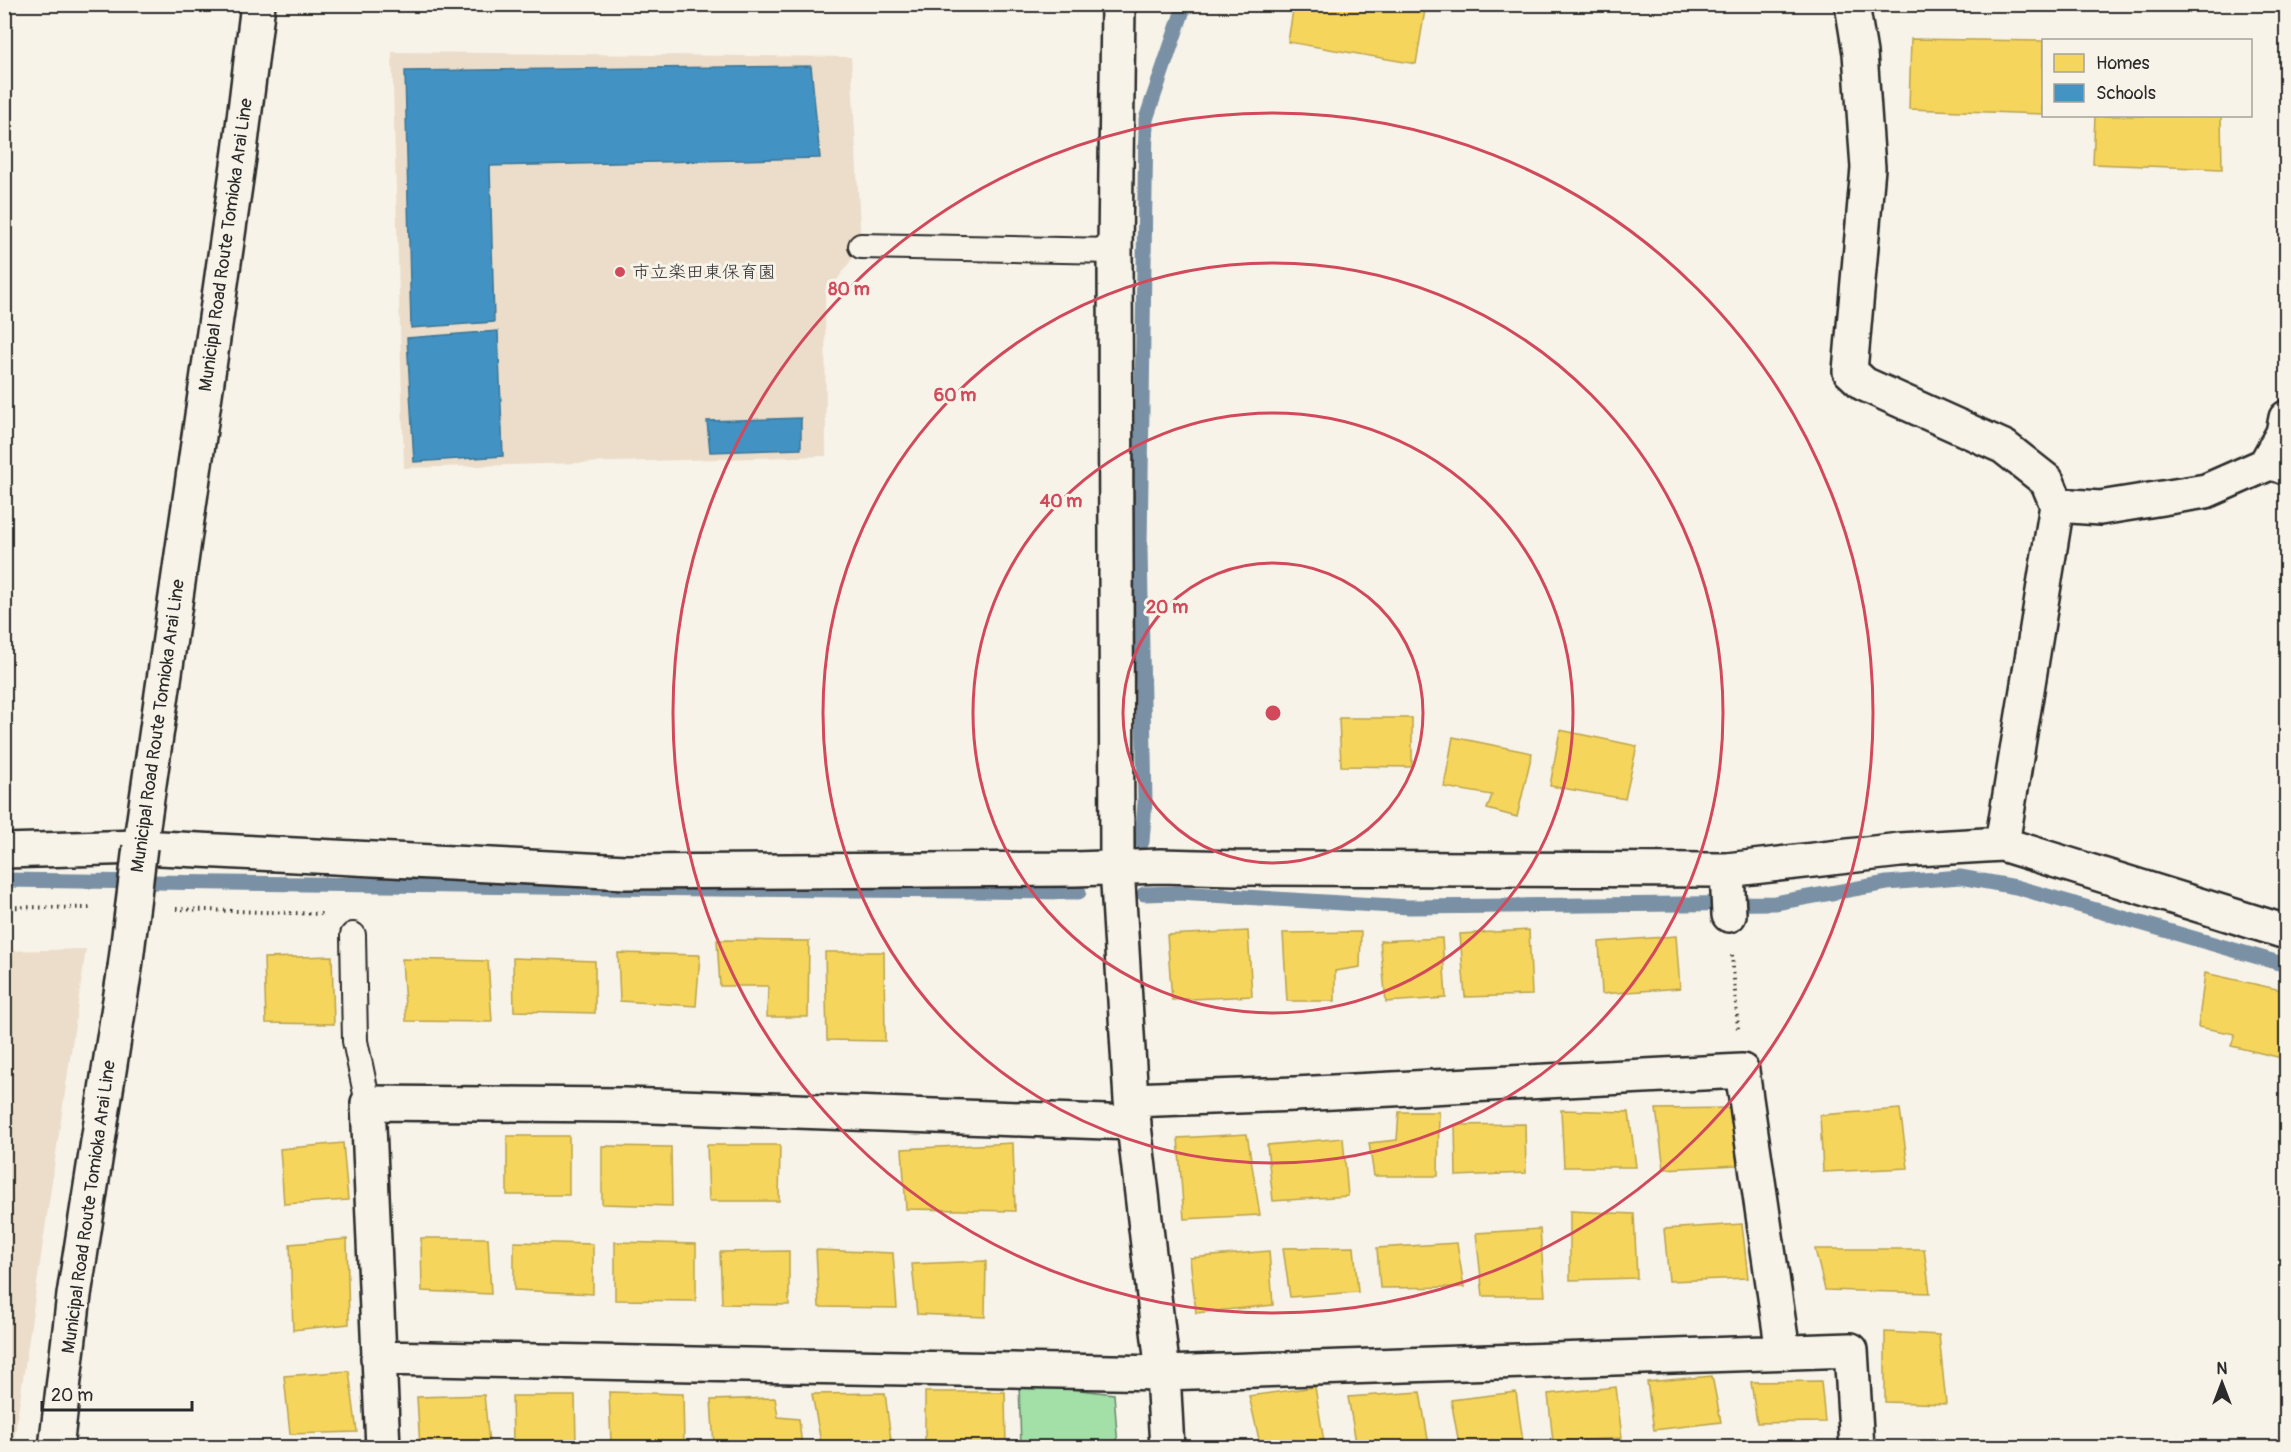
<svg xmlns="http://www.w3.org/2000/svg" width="2291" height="1452" viewBox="0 0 2291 1452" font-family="Pangolin,'Klee One',sans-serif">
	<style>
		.built { fill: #ebddc9 }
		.green { fill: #a3e0a8; stroke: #67866a; stroke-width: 1.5 }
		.homes { fill: #f6d55c; stroke: #b9a24d; stroke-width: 1.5 }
		.schools { fill: #4393c3; stroke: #3c7495; stroke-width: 1.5 }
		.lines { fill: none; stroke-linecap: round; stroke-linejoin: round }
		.stream { stroke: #7a90a5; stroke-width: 15 }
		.lane-casing { stroke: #2b2b2b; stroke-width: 28 }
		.street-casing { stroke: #2b2b2b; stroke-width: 38 }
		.secondary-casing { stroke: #2b2b2b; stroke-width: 38 }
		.path { stroke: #2b2b2b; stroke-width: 4; stroke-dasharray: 1.5 4.5; stroke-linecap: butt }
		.lane { stroke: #f7f3e8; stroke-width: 24 }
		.street { stroke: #f7f3e8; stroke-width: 33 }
		.secondary { stroke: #f7f3e8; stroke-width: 33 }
		.secondary-bridge-casing { stroke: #2b2b2b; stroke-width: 38; stroke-linecap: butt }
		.secondary-bridge { stroke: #f7f3e8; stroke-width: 33 }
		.ring { fill: none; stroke: #d1495b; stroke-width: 3 }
		.poi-dot { fill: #d1495b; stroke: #f7f3e8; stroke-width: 2 }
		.labels { text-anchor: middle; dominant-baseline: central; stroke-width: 6; stroke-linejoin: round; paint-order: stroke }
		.street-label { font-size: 18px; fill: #2b2b2b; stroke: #f7f3e8 }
		.poi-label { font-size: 18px; fill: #2b2b2b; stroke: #f7f3e8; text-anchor: start }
		.centre { fill: #d1495b; stroke: #f7f3e8; stroke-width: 3 }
		.ring-label { font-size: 18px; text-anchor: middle; font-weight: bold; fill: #d1495b; stroke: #f7f3e8; stroke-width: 6; stroke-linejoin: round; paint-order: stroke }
	</style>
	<rect width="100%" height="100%" fill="#f7f3e8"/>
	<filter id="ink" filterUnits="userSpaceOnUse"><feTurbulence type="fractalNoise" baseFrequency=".0167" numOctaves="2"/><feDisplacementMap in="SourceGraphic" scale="12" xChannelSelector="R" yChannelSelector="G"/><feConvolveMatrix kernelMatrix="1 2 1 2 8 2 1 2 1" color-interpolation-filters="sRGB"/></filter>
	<g filter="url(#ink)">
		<!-- built -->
		<path class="built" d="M392 52 851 57 861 246 825 297 826 456 404 468Z
			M86 949 13 1447H5V951Z"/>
		<!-- green -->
		<path class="green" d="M1019 1383 1114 1394 1118 1447H1021Z"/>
		<!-- homes -->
		<path class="homes" d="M1294 4H1426L1416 64 1288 42Z
			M1911 39 2043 41 2042 114 1909 109Z
			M2095 116H2221L2222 169 2093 164Z
			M1339 718H1412V767L1341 766Z
			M1560 730 1637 746 1625 799 1550 786Z
			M1453 737 1532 753 1517 817 1487 809 1492 795 1444 787Z
			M1529 930 1532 995 1465 997 1460 934Z
			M1248 931 1252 996 1172 1000 1167 935Z
			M1361 932 1360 967 1335 971V1001H1287L1283 933Z
			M1676 936 1680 988 1602 994 1599 942Z
			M1442 938 1446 998 1386 1002 1380 941Z
			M717 940 809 941 808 1017H767L768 986H720Z
			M825 952H884L885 1041 827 1040Z
			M618 953 700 955 696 1006 620 1001Z
			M332 956 334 1024 266 1023 264 958Z
			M513 958 595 961V1013L514 1011Z
			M402 959 488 961 492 1022 406 1021Z
			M2205 973 2286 991V1059L2231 1046 2235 1034 2198 1027Z
			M1731 1108 1737 1165 1664 1169 1656 1109Z
			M1900 1109 1908 1168 1823 1172 1820 1115Z
			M1561 1110 1629 1112 1636 1167H1564Z
			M1399 1112H1439L1438 1176H1374L1369 1143 1397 1140Z
			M1525 1124 1526 1173 1456 1176 1455 1125Z
			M1247 1134 1260 1215 1184 1219 1178 1138Z
			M507 1136H569V1195H507Z
			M1343 1138 1348 1196 1273 1201 1267 1145Z
			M343 1143 348 1200 284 1204 280 1149Z
			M1013 1143 1015 1211 906 1209 902 1149Z
			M707 1145H780L779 1201H709Z
			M602 1146 671 1147 672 1206 602 1204Z
			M1570 1211 1634 1214 1637 1278 1570 1280Z
			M1742 1224 1748 1278 1669 1281 1664 1229Z
			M1540 1229 1545 1296H1483L1476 1233Z
			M421 1238H488L491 1294 422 1291Z
			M347 1239 349 1324 293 1330 290 1244Z
			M514 1242 593 1244V1294L514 1290Z
			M615 1242 696 1244V1301L615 1300Z
			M1457 1243 1464 1287 1380 1288 1377 1248Z
			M1354 1247 1358 1292 1290 1297 1283 1248Z
			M1815 1249H1924L1930 1293 1825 1290Z
			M816 1250 893 1253 897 1308 819 1307Z
			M789 1251V1305L722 1304 720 1252Z
			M1269 1251 1273 1305 1196 1313 1190 1258Z
			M986 1261 985 1317 917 1314 912 1264Z
			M1885 1332 1939 1335 1946 1404 1885 1402Z
			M349 1371 357 1432 290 1434 284 1376Z
			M1712 1376 1721 1422 1654 1430 1647 1382Z
			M1821 1381 1825 1422 1757 1423 1751 1382Z
			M1315 1387 1325 1448H1261L1249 1396Z
			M1616 1387 1622 1438 1553 1442 1548 1394Z
			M609 1392 683 1394 684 1445 611 1444Z
			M925 1392H1005L1006 1448H925Z
			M1420 1392 1429 1445 1357 1448 1348 1397Z
			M1516 1392 1523 1442 1459 1444 1451 1400Z
			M885 1393 892 1448H822L812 1394Z
			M484 1395 489 1443H454V1448H420L417 1397Z
			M512 1396H575L576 1443H513Z
			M775 1398 778 1417 799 1419 802 1448 714 1446 711 1400Z"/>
		<!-- schools -->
		<path class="schools" d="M811 66 820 158 490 166 494 322 411 328 405 71Z
			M498 331 503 456 414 462 407 338Z
			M801 418V449L710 452 707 421Z"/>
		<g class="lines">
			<!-- stream -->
			<path class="stream" d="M1142 842 1145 802 1140 549 1146 119 1185 4
				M4 880 609 888 1079 892
				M1144 894 1178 893 1409 907 1775 903 1887 883 1960 877 2016 887 2286 965"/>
			<!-- lane casing -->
			<g class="lane-casing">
				<path id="lane" d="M861 246 1115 251
					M2265 465 2286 473
					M353 935 355 1041 368 1103"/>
			</g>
			<!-- street casing -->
			<g class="street-casing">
				<path id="street" d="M1118 4 1115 251 1117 867 1131 1100 1163 1373 1167 1448
					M1852 4 1860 53 1868 168 1850 371 1864 384 2004 447 2047 481 2057 505 2002 844
					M2057 505 2100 508 2206 491 2265 465 2283 433 2286 418
					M4 851 140 847 626 872 1075 869 1160 866 1235 868 1727 870 1900 850 2002 844 2286 932
					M1727 870 1729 915
					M1131 1100 1295 1094 1742 1071 1783 1352
					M378 1358 1163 1373 1851 1350 1857 1448
					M383 1448 368 1103 625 1105 1134 1123"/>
			</g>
			<!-- secondary casing -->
			<g class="secondary-casing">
				<path id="secondary" d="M140 847 240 151 258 4
					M56 1448 74 1295 125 968"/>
			</g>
			<!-- path -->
			<path class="path" d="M4 907 91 908
				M176 909 322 914
				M1732 955 1738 1029"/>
			<!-- lane -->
			<use href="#lane" class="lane"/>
			<!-- street -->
			<use href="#street" class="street"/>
			<!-- secondary -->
			<use href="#secondary" class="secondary"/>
			<!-- secondary-bridge casing -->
			<g class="secondary-bridge-casing">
				<path id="secondary-bridge" d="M125 968 140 847"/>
			</g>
			<!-- secondary-bridge -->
			<use href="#secondary-bridge" class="secondary-bridge"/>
		</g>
	</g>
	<!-- distance rings -->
	<g class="ring">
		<circle cx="1273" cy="713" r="150"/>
		<circle cx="1273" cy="713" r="300"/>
		<circle cx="1273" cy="713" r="450"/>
		<circle cx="1273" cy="713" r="600"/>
	</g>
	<!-- markers -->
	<circle class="poi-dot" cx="620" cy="272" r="6"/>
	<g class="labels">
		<!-- street labels -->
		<g class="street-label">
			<text transform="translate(226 245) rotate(-82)">Municipal Road Route Tomioka Arai Line</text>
			<text transform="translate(158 726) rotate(-82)">Municipal Road Route Tomioka Arai Line</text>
			<text transform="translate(89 1207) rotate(-82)">Municipal Road Route Tomioka Arai Line</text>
		</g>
		<!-- poi labels -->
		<g class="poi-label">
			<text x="632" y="272">市立楽田東保育園</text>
		</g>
	</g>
	<circle cx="1273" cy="713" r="9" class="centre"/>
	<g class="ring-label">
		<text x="849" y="295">80 m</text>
		<text x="955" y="401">60 m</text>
		<text x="1061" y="507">40 m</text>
		<text x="1167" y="613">20 m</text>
	</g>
	<!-- margin -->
	<rect width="2291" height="1452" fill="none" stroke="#f7f3e8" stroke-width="24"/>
	<rect x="12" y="12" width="2267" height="1428" fill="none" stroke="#2b2b2b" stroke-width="2" filter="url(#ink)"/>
	<!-- legend -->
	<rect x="2042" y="39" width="210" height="78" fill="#f7f3e8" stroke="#a5a39c" stroke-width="1.5"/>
	<rect x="2054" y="54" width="30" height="18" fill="#f6d55c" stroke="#a5a39c" stroke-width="1.5"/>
	<text x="2096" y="69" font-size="18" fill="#2b2b2b">Homes</text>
	<rect x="2054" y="84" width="30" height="18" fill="#4393c3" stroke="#a5a39c" stroke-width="1.5"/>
	<text x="2096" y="99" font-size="18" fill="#2b2b2b">Schools</text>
	<!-- north arrow -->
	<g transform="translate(2222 1383)" stroke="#f7f3e8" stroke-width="4.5" paint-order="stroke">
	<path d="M0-4.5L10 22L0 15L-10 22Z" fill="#2b2b2b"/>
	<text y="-9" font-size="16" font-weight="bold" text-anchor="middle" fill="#2b2b2b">N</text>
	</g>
	<!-- scale -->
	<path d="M42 1401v9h150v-9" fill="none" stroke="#2b2b2b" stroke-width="3"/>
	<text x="51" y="1401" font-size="18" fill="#2b2b2b" stroke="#f7f3e8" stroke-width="4.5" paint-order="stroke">20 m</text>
</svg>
